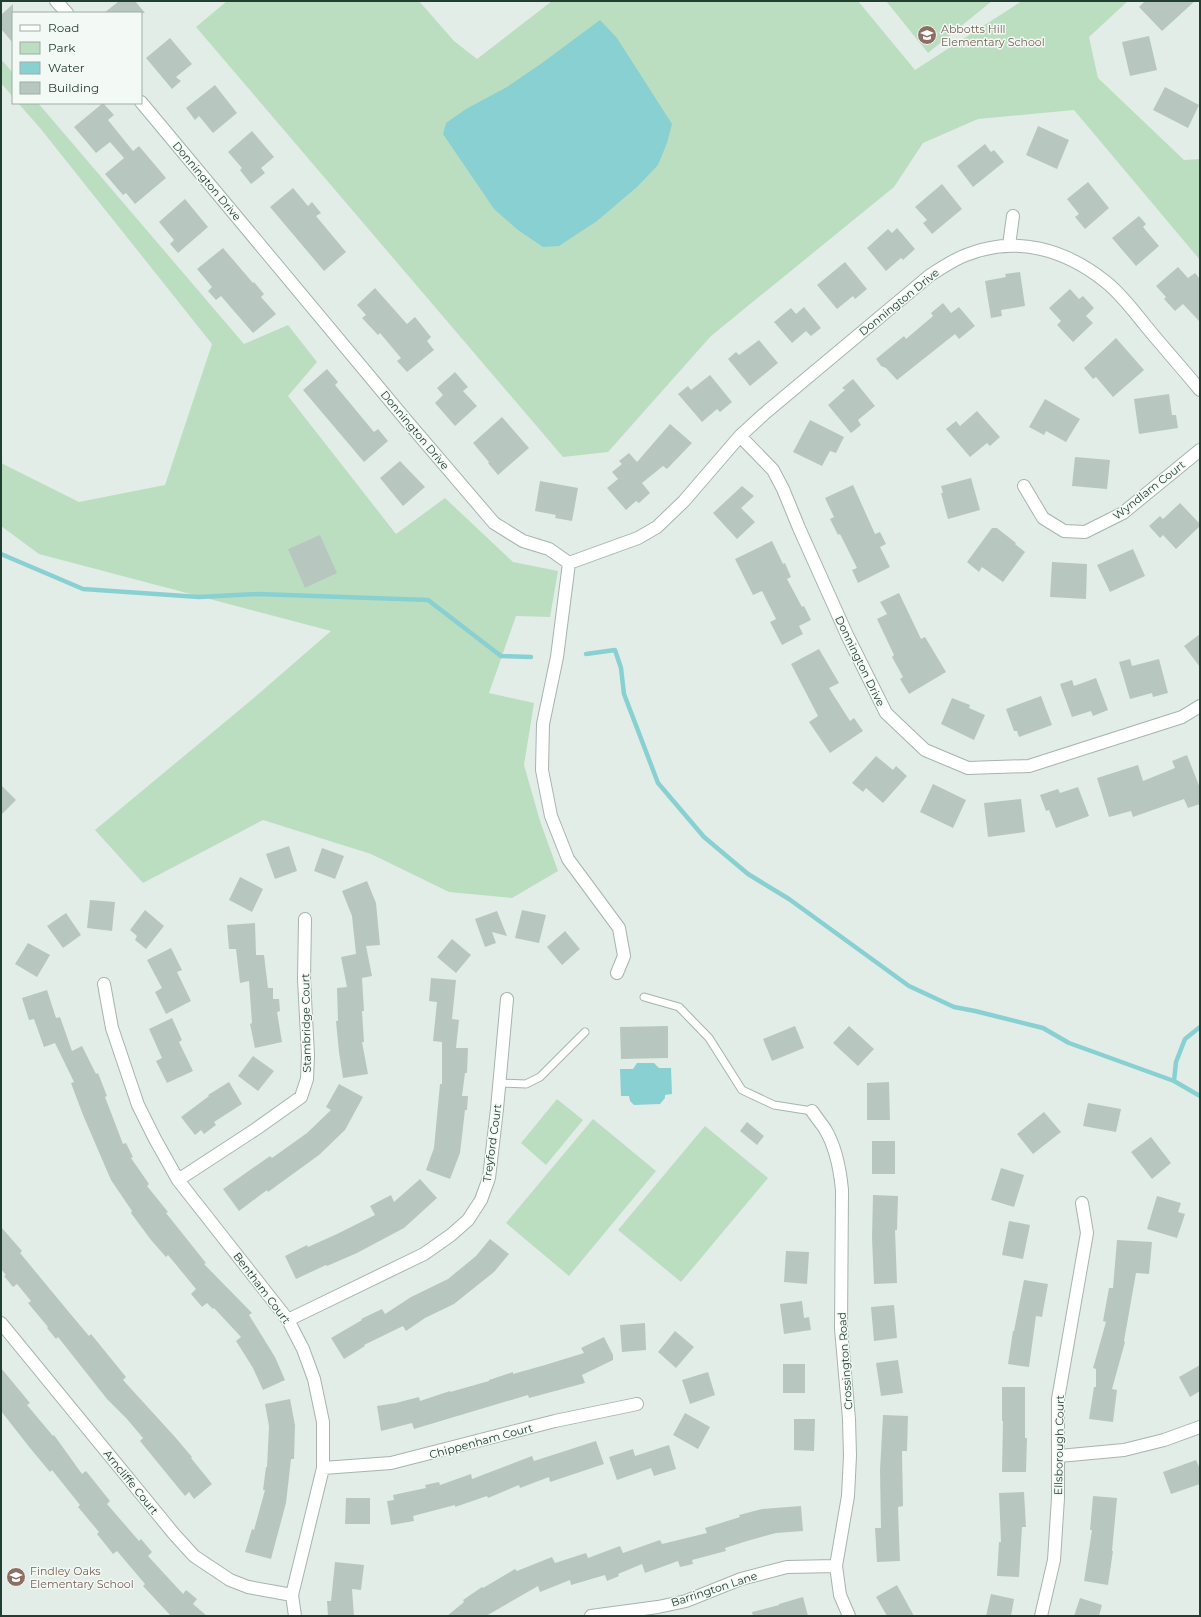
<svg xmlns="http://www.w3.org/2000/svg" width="1201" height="1617" viewBox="0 0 1201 1617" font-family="Montserrat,sans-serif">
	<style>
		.green { fill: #bbdec0 }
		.water { fill: #89d0d2 }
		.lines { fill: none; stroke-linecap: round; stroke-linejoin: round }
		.stream { stroke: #89d0d2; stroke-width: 4.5 }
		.building { fill: #b7c7bf }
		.lane-casing { stroke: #a5b5ad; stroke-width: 9 }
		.street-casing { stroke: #a5b5ad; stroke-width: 14 }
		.lane { stroke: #fff; stroke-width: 7 }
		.street { stroke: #fff; stroke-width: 12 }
		.labels { text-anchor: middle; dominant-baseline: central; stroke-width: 3; stroke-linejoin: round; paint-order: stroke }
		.education-label { font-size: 11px; fill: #785e54; stroke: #f3f9f5; text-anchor: start }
		.street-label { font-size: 11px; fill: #223e33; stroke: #f3f9f5 }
	</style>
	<rect width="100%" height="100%" fill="#e2ede7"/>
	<!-- green -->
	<path class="green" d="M227 1H419L454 41 477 59 552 1H858L915 70 1022 1H1128L1089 37 1098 78 1184 160 1200 159V260L1074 110 978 119 923 143 894 187 711 336 608 452 563 457 196 27Z
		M886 1H992L928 53Z
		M1 59 13 73V97L1 83Z
		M18 103H38L244 344 288 325 317 362 288 396 396 534 445 498 513 562 558 571 550 617 516 616 489 693 534 703 524 765 540 821 558 871 512 898 449 892 371 854 263 820 143 883 95 830 249 702 331 631 39 554 1 526V463L79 502 165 485 212 344 40 128Z
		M557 1099 583 1120 546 1165 521 1143Z
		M593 1119 656 1171 569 1276 506 1223Z
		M705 1126 768 1178 681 1282 618 1230Z"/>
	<!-- water -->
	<path class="water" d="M600 20 617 38 672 124 667 143 658 165 637 187 597 221 559 246 543 247 518 230 494 209 443 134 446 123 466 109 507 87 542 63Z
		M637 1063H654L659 1068H671L672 1094 665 1095V1098L660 1104 634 1105 630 1101 629 1096H621L620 1069H633Z"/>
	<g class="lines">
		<!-- stream -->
		<path class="stream" d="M1 554 83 589 199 597 258 594 428 600 501 656 531 657
			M586 654 615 650 621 668 624 694 658 783 704 837 748 874 789 899 909 986 954 1007 975 1011 1043 1028 1069 1043 1174 1081 1200 1096
			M1174 1081 1176 1062 1185 1039 1200 1027"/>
	</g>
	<!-- building -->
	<path class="building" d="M119 1H135L145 13H104Z
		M1145 1H1195L1162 31 1139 7Z
		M13 4V43L1 29V15Z
		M1149 36 1157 70 1130 76 1122 42Z
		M170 38 192 64 176 77 181 81 172 89 146 58Z
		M215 85 237 113 213 133 199 116 195 120 186 108Z
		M1165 87 1199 105 1188 128 1153 110Z
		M103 103 114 115 108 120 133 151 139 146 166 178 135 204 126 193 123 195 105 174 124 158 110 142 96 153 74 127Z
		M1038 126 1069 140 1057 169 1026 155Z
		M252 131 274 157 261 168 265 173 251 184 240 170 242 168 228 152Z
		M985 144 991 152 994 150 1004 162 973 187 957 166Z
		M1088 182 1109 208 1085 229 1075 217 1079 214 1067 199Z
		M942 184 962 209 932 234 923 223 927 220 915 207Z
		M293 188 308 206 312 202 321 213 316 216 346 252 324 271 270 207Z
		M185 199 208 227 178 253 170 244 174 240 159 222Z
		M1139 216 1146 224 1143 227 1159 246 1136 266 1112 238Z
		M897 228 915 249 903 260 901 258 886 271 867 248 888 229 892 233Z
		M223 248 253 283 254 282 264 294 261 297 276 314 253 333 221 296 216 300 208 291 212 287 197 269Z
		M845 262 867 289 855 299 853 296 837 309 817 285Z
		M1178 267 1188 278 1195 273 1200 279V322L1183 304 1175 311 1164 299 1166 297 1156 286Z
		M1020 272 1025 306 1001 310 1002 316 991 318 985 281 1006 277 1005 274Z
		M375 288 407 324 415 317 431 337 427 341 434 350 407 372 397 361 401 358 380 333 378 335 362 318 366 315 357 305Z
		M1070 289 1079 299 1083 296 1094 308 1086 316 1093 323 1073 342 1057 325 1061 321 1049 308Z
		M943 303 951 313 959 307 975 326 959 339 955 334 897 380 886 368 881 366 876 359 904 336 906 339 933 316 931 313Z
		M804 307 821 328 811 336 806 331 792 343 774 322 791 308 796 314Z
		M1116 338 1144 370 1113 397 1096 377 1093 379 1084 368Z
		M759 340 778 363 750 386 728 359 736 352 739 355Z
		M327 369 338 382 335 385 374 432 378 429 388 441 364 462 303 390Z
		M455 372 468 387 463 391 477 406 455 426 435 403 443 395 437 388Z
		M710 375 732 402 720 412 717 409 702 422 678 394 688 386 691 390Z
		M853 379 875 406 858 420 861 425 851 433 828 405 845 390 842 388Z
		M1169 394 1172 415H1176L1178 428 1139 434 1134 399Z
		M1045 399 1080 419 1066 442 1046 431 1044 435 1029 427Z
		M977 411 1000 437 990 446 987 443 970 457 946 429 956 421 960 426Z
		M502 417 529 448 498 475 488 463 489 462 473 443Z
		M810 420 844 437 836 453 830 451 822 466 793 452Z
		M670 424 692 443 667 469 663 466 642 483 650 493 639 503 636 501 626 510 607 488 618 479 612 472 622 464 619 461 629 453 637 462Z
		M1075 457 1110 460 1107 489 1072 486Z
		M400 461 425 487 403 506 380 478Z
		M971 478 980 510 948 519 941 493H943L941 486Z
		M540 481 578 488 572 521 555 518 556 515 535 511Z
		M853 485 875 534 880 532 886 544 880 547 890 567 858 583 852 570 857 568 840 534 838 535 830 519 834 517 825 498Z
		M742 486 754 496 741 508 755 522 737 539 713 513Z
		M1180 503 1200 524V526L1176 549 1163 535 1160 538 1149 526 1160 516 1163 519Z
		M992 528H997L1016 543 1015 544 1025 552 1003 582 982 567 979 572 967 562Z
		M320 535 337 573 305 588 288 549Z
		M772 541 783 564 785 563 791 577 787 579 802 607 804 606 811 620 799 626 803 634 782 645 770 622 776 619 762 591 753 595 735 559Z
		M1133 549 1145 576 1110 592 1097 565Z
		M1052 562 1087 564 1086 599 1050 597Z
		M899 593 921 639 925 637 946 672 909 694 900 679 903 677 892 657 894 655 877 619 887 614 880 602Z
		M1200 634V667L1184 646Z
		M819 649 839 683 829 688 850 721 854 718 863 731 830 753 809 722 818 716 791 664Z
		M1130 659 1132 666 1159 659 1168 693 1153 697 1152 693 1130 699 1119 662Z
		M1096 678 1108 710 1093 716 1091 711 1072 717 1060 684 1072 680 1074 686Z
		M1041 696 1052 725 1019 737 1017 731H1014L1006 709Z
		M952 698 970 705 969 708 985 715 974 740 941 724Z
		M1187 755 1200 788V804L1188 808 1184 799 1133 817 1131 811 1109 817 1097 778 1138 765 1143 781 1175 768 1172 761Z
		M876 756 893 770 896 766 907 776 883 803 866 788 863 792 852 783Z
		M933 784 966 800 953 828 920 812Z
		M1 785 16 800 1 815Z
		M1078 787 1089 816 1056 828 1049 810 1046 811 1040 795 1058 789 1060 793Z
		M1021 799 1025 832 988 837 984 803Z
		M289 846 297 871 275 879 266 854Z
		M322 848 344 856 335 879 314 871Z
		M240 877 263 889 252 912 229 900Z
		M367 881 376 903 380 945 366 946 372 976 362 978 364 1011H362L364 1042H362L368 1074 343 1078 339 1052 336 1021H338L337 988 347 987 341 957 356 954 352 916 342 891Z
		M90 900 115 902 112 931 87 928Z
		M145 910 164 926 146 949 135 940 137 936 130 930Z
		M522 910 546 915 539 943 515 938Z
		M497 911 507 936 492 932 496 943 485 947 475 919Z
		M66 913 81 935 63 948 47 926Z
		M255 923 256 955H264L268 988H273V999H279L280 1011 277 1012 282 1042 255 1048 250 1024 252 1023 249 981 240 983 236 949H229L227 925Z
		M565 931 580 949 562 965 547 947Z
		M452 939 471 955 456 973 437 957Z
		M28 943 50 955 37 977 15 964Z
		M171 948 182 970 177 972 191 1001 166 1014 155 992 162 988 147 960Z
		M431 978 456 980 452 1019 459 1020 456 1048H468L467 1073H465L462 1096H468L467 1110H465L460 1153 450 1179 426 1170 434 1148 440 1084H442V1042L433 1041 437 1002 429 1001Z
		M47 990 56 1018 60 1017 72 1051 82 1046 96 1074 98 1073 107 1096 105 1097 123 1144 126 1143 133 1157 131 1158 149 1184 147 1186 168 1212 166 1213 206 1263 204 1264 252 1313 249 1315 275 1357 285 1380 263 1390 253 1368 236 1341 241 1337 214 1308 213 1309 207 1303 202 1307 191 1294 196 1289 168 1255 166 1257 151 1240 131 1213 132 1211 111 1180 83 1115 71 1083 74 1082 55 1043 44 1047 34 1019 29 1020 22 998Z
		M172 1018 182 1040 179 1042 193 1071 167 1083 156 1061 162 1058 149 1029Z
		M668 1026V1058L621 1059 620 1027Z
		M795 1026 804 1048 772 1061 763 1039Z
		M849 1026 874 1049 858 1066 833 1043Z
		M253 1056 274 1071 258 1091 238 1076Z
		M229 1082 242 1104 214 1122 216 1125 204 1134 201 1130 195 1135 181 1117 209 1096 208 1095Z
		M889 1082 890 1120H867V1083Z
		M339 1084 363 1097 345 1130 319 1155 268 1192 267 1190 239 1211 223 1189 270 1156 272 1158 307 1133 331 1110 326 1107Z
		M1088 1103 1121 1109 1116 1132 1083 1126Z
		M1044 1112 1061 1132 1033 1154 1017 1134Z
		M747 1122 764 1136 757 1145 740 1131Z
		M1151 1137 1171 1163 1152 1179 1131 1152Z
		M872 1141H895V1174H872Z
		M1001 1168 1024 1175 1014 1207 991 1200Z
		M420 1179 437 1198 404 1228 357 1253 327 1266 326 1265 296 1279 285 1256 307 1245 308 1247 337 1234 375 1215 370 1206 391 1195 394 1202Z
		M873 1195 898 1196 897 1230H895L897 1283 874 1284 872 1238Z
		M1157 1196 1181 1203 1178 1212 1185 1214 1177 1238 1147 1229Z
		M1009 1221 1030 1225 1023 1259 1002 1255Z
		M1 1227 22 1251 20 1253 68 1311 89 1336 91 1334 126 1377 123 1380 175 1437 192 1457 191 1458 212 1484 194 1499 189 1492 185 1496 140 1441 143 1438 127 1419 107 1399 58 1337 56 1339 47 1328 48 1327 28 1303 31 1301 17 1284 13 1287 4 1276 6 1275 1 1269Z
		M490 1239 509 1254 494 1272 454 1304 425 1318 406 1331 403 1326 364 1345 365 1346 344 1359 331 1338 362 1320 361 1319 382 1309 385 1314 411 1297 448 1279 476 1256Z
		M1117 1240 1152 1242 1149 1274 1136 1273 1124 1341 1125 1342 1112 1389 1117 1390 1113 1422 1089 1419 1094 1387H1096V1369L1093 1368 1106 1322 1103 1321 1109 1288H1113Z
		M786 1251 809 1252 807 1284 784 1282Z
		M1024 1280 1048 1284 1042 1317 1036 1316 1029 1367 1008 1364 1013 1331H1014Z
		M802 1301 804 1318 809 1317 811 1330 784 1334 780 1304Z
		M894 1305 897 1338 874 1341 871 1307Z
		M645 1323 646 1350 622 1352 620 1325Z
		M675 1331 694 1347 676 1368 658 1352Z
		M604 1337 613 1355V1360L582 1375 585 1383 529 1398 528 1395 414 1429 412 1423 381 1431 377 1406 396 1403 419 1397 420 1401 450 1391V1392L489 1381V1380L513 1372V1374L545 1365 584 1353 581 1348Z
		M898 1360 903 1393 881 1396 876 1363Z
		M783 1364H805V1393H783Z
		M1200 1365V1391L1190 1397 1179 1377Z
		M1 1368 30 1403 27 1405 53 1436 54 1435 82 1474 86 1471 110 1501 107 1504 139 1541 141 1539 152 1552 148 1556 183 1594 186 1590 197 1599 193 1604 207 1616H171L143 1586 145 1584 117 1551 113 1554 97 1534 99 1532 78 1507 80 1505 52 1470 50 1472 30 1448 1 1411Z
		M708 1372 715 1395 690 1404 682 1380Z
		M1002 1387H1025V1438H1027L1026 1472H1002L1003 1421H1002Z
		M290 1399 295 1425 294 1459H291L286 1503 271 1559 245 1552 252 1529 254 1530 265 1490H263L266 1467H267L269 1426 265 1404Z
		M685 1413 710 1427 698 1449 673 1435Z
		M883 1415 908 1416 907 1451H902L903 1506 898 1507 900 1561 877 1562 875 1528H881L880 1470Z
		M794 1419H815L814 1451 794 1450Z
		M596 1441 604 1464 550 1482 549 1477 520 1488 519 1485 488 1498 487 1496 455 1507V1505L413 1516 414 1521 391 1525 387 1501 394 1500 393 1495 426 1488 425 1485 439 1482 440 1485 471 1474 472 1479 532 1456 534 1461Z
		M669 1445 676 1469 654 1476 651 1468 617 1480 609 1457 633 1449 635 1456Z
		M1196 1460 1200 1469V1484L1171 1494 1163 1472Z
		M1024 1492 1026 1527H1022L1019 1577 997 1576 999 1542H1001L999 1493Z
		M1093 1496 1117 1498 1112 1551H1113L1108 1585 1084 1581 1092 1530H1090Z
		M346 1498H370V1524H345Z
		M801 1506 803 1531 776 1533 747 1541 725 1548 726 1551 692 1560 693 1564 680 1567 678 1561 645 1573 642 1564 618 1574 619 1576 607 1581 605 1575 571 1585 570 1580 540 1592 538 1586 486 1616H447L464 1602 463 1600 482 1587 483 1588 515 1569 517 1571 552 1557 555 1563 586 1553 588 1558 620 1546 623 1553 660 1540 662 1544 707 1533 705 1528 740 1517 739 1515 762 1509Z
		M335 1562 364 1565 361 1590 352 1589 354 1616H328L327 1601H331Z
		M897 1585 914 1616H887L876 1597Z
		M991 1594 1014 1599 1011 1616H986Z
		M803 1597 808 1616H753L752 1612 779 1605V1604Z
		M1080 1598 1102 1605 1099 1616H1074Z"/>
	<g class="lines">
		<!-- lane casing -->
		<g class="lane-casing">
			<path id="lane" d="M644 997 679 1007 709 1038 742 1090 774 1105 812 1111
				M500 1083 526 1084 540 1077 585 1032"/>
		</g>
		<!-- street casing -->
		<g class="street-casing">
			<path id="street" d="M56 1 67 13
				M141 102 406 420 494 523 523 541 549 549 569 563 638 538 657 527 684 501 740 436 764 414 929 276C941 268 953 260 966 255 1016 235 1065 249 1106 282 1121 294 1133 310 1145 325 1163 347 1182 368 1200 390
				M1009 245 1013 216
				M740 436 773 470 783 489 799 528 847 635 886 713 925 750 968 768 1029 766 1182 717 1200 706
				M1024 486 1043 518 1064 531 1085 532 1123 513 1200 450
				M569 563 557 657 543 724 542 770 551 816 568 859 619 928 624 956 617 973
				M104 984 112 1028 138 1105 155 1139 178 1180 288 1320 303 1349 314 1379 323 1422V1468L292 1595 295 1616
				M812 1111C816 1117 821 1123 825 1129 836 1147 840 1169 842 1190L841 1329 849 1419 850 1456 848 1496 836 1566 840 1595 849 1616
				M178 1180 256 1129 301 1097 307 1079 308 1055 304 979 305 919
				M288 1320 424 1254 451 1235 468 1220 481 1200 489 1178 497 1109 507 999
				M1 1323 174 1534 194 1556 230 1580 248 1587 292 1595
				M1059 1456 1124 1450 1164 1440 1200 1427
				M323 1468 391 1463 555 1421 637 1404
				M591 1616 658 1607 686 1601 741 1579 787 1567 836 1566
				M1041 1616 1054 1560 1058 1498V1399L1087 1233 1082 1203"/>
		</g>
		<!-- lane -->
		<use href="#lane" class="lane"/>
		<!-- street -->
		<use href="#street" class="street"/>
	</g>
	<!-- icons -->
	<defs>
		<g id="school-disc" transform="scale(1)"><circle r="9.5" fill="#8d6e63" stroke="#f3f9f5"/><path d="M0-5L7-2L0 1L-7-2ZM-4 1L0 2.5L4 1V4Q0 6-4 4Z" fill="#fff"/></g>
	</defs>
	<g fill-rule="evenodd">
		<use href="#school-disc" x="927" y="35"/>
		<use href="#school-disc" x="16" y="1577"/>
	</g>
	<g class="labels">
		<!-- education labels -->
		<g class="education-label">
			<text x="941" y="29">Abbotts Hill<tspan x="941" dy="13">Elementary School</tspan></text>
			<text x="30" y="1571">Findley Oaks<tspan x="30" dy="13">Elementary School</tspan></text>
		</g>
		<!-- street labels -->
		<g class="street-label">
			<text transform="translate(207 181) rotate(50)">Donnington Drive</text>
			<text transform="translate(899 302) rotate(-39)">Donnington Drive</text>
			<text transform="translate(415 430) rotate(50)">Donnington Drive</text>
			<text transform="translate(1149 490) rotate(-38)">Wyndlam Court</text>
			<text transform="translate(860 661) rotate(64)">Donnington Drive</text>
			<text transform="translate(306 1023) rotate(-91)">Stambridge Court</text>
			<text transform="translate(492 1143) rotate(-82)">Treyford Court</text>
			<text transform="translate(262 1288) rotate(53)">Bentham Court</text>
			<text transform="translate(845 1361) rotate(-94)">Crossington Road</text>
			<text transform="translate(481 1441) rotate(-15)">Chippenham Court</text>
			<text transform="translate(1059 1445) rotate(-89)">Ellsborough Court</text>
			<text transform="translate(131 1482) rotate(51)">Arncliffe Court</text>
			<text transform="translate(714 1589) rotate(-18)">Barrington Lane</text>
		</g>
	</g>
	<!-- border -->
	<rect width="1201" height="1617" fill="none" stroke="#223e33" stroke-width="4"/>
	<!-- legend -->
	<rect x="12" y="12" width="130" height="92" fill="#f3f9f5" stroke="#9faea7"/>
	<rect x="20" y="25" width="20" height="6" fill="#ffffff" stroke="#9faea7"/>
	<text x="48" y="32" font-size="12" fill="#223e33">Road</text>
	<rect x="20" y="42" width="20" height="12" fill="#bbdec0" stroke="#9faea7"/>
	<text x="48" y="52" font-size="12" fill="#223e33">Park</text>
	<rect x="20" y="62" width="20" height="12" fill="#89d0d2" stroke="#9faea7"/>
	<text x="48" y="72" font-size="12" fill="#223e33">Water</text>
	<rect x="20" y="82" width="20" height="12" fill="#b7c7bf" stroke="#9faea7"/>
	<text x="48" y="92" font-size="12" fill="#223e33">Building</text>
</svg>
